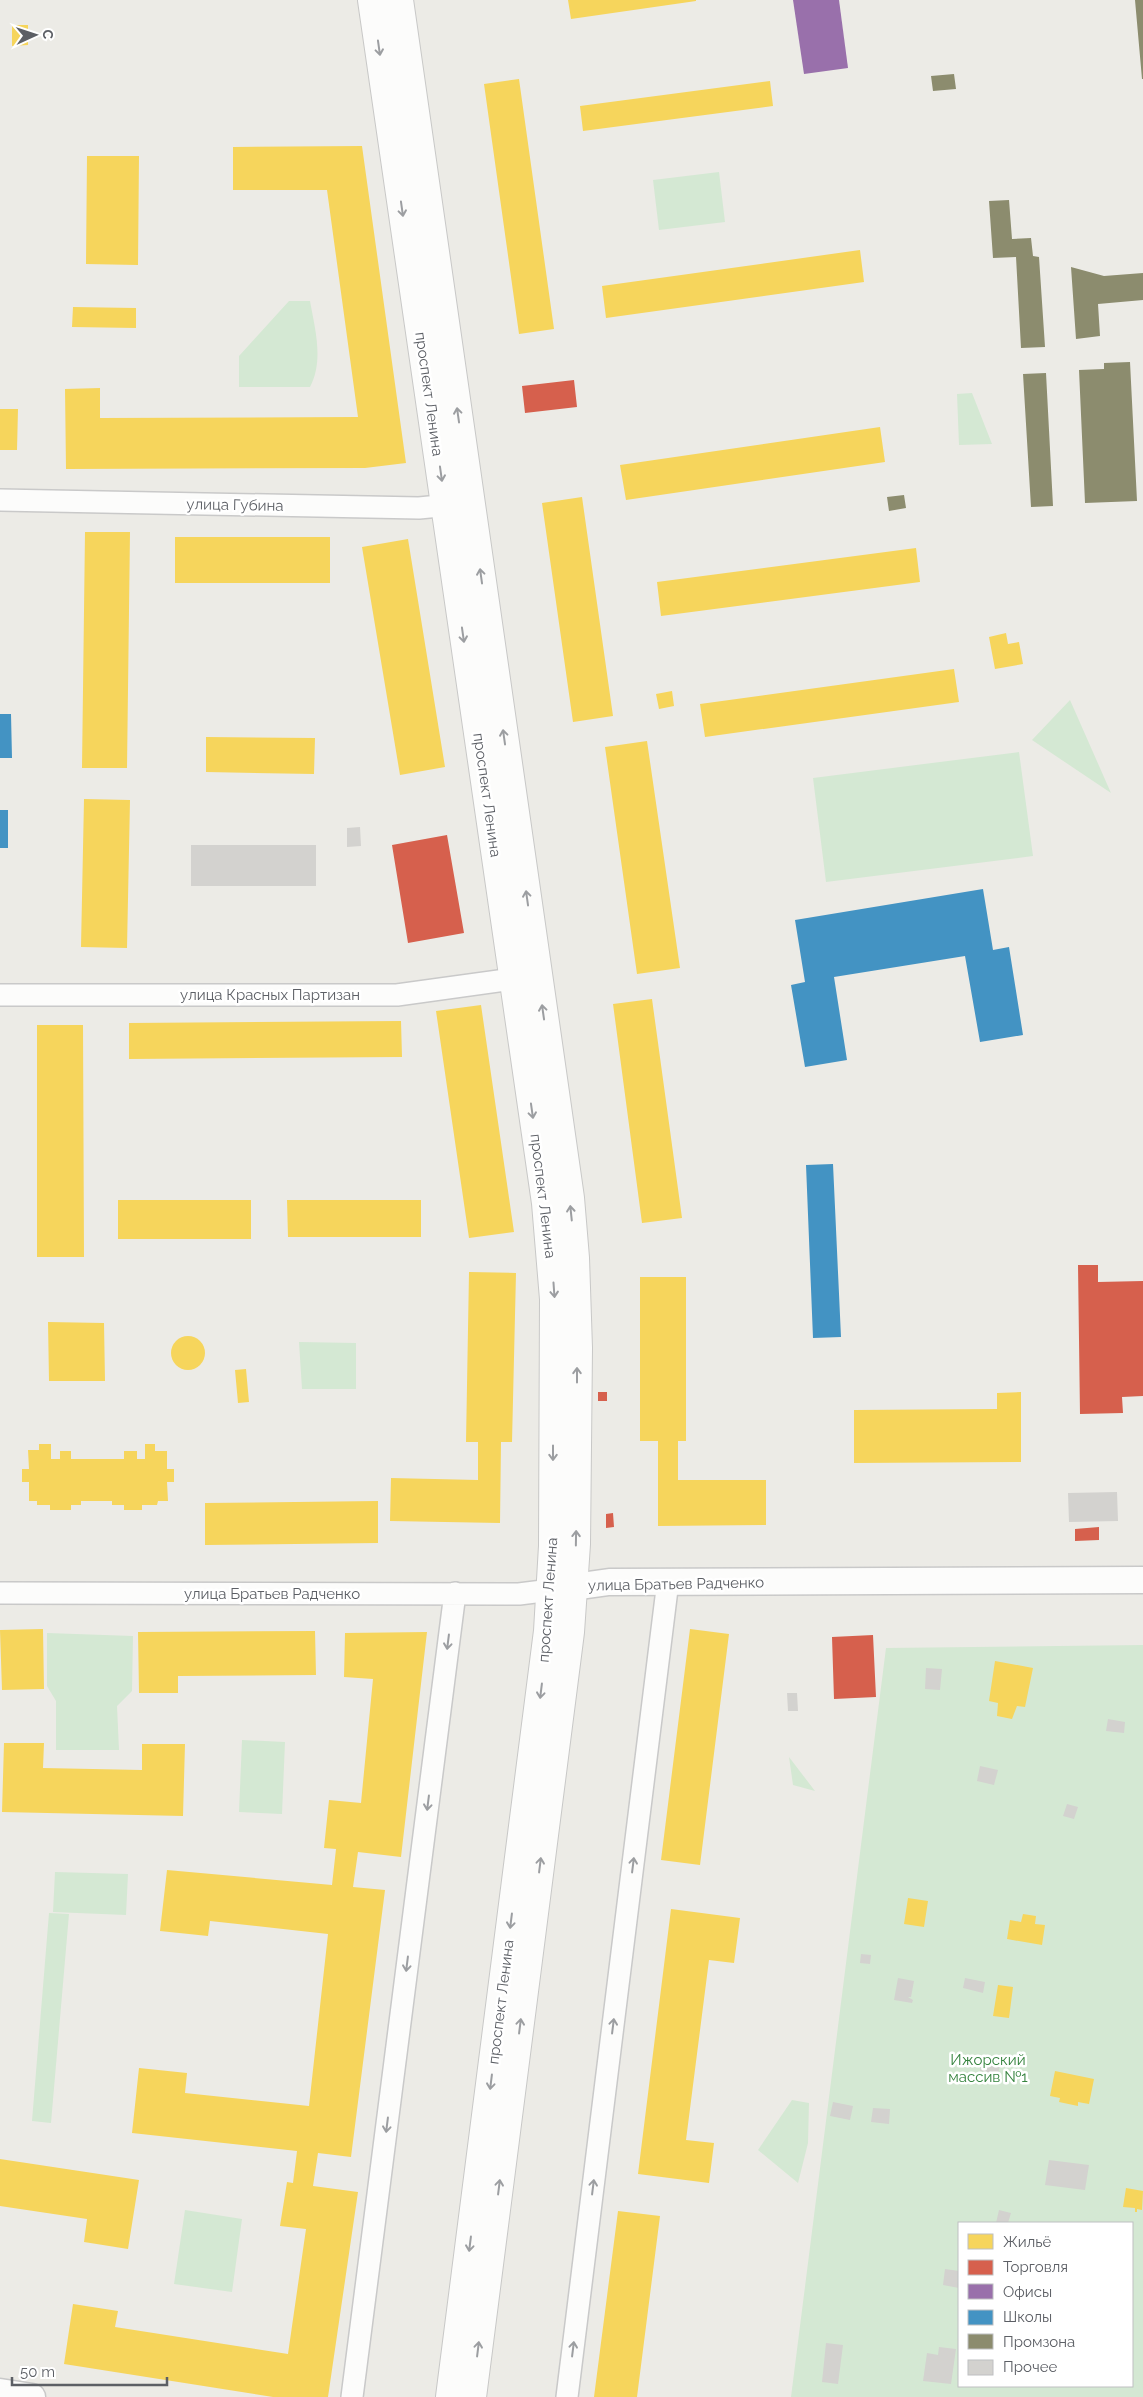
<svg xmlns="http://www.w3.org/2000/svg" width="1143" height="2397" viewBox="0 0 1143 2397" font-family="Raleway,sans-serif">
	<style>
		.green { fill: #d4e8d3; fill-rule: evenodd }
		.homes { fill: #f6d55c }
		.shops { fill: #d6604d }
		.offices { fill: #9970ab }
		.schools { fill: #4393c3 }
		.industry { fill: #8c8c6e }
		.building { fill: #d3d2cf }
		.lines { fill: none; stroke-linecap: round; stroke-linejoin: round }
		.minor-casing { stroke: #c9c9c9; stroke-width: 24 }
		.tertiary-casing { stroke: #c9c9c9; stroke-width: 29 }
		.secondary-casing { stroke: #c8c8c7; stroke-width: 30 }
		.minor { stroke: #fcfcfb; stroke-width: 21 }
		.tertiary { stroke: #fcfcfb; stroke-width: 26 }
		.secondary { stroke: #fcfcfb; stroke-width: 28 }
		.oneway { stroke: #9c9ea1 }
		.labels { text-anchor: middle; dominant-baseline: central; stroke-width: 5; stroke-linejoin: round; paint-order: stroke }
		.street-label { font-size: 15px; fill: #5c5f65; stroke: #fff }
		.park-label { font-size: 15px; fill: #35833e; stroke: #fff }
	</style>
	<rect width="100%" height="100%" fill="#ecebe6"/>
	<!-- green -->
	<path class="green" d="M719 172 725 222 659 230 653 180Z
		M289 301H310C315 329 324 361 310 387H239V356Z
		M972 393 992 444 959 445 957 394Z
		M1070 700 1111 793 1032 740Z
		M1019 752 1033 856 826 882 813 778Z
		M299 1342 356 1343V1389H302Z
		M47 1633 133 1636 132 1691 117 1706 119 1750H56V1701L47 1686Z
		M1143 1645V2397H791L886 1648ZM959 2223H1132V2386H959Z
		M242 1740 285 1742 282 1814 239 1812Z
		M789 1757 815 1791 793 1785Z
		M55 1872 128 1874 126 1915 53 1912Z
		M49 1913 69 1914 51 2123 32 2121Z
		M792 2100 809 2103 808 2143 798 2183 758 2150Z
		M185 2210 242 2219 232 2292 174 2284Z"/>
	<!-- homes -->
	<path class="homes" d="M568 0H696V1L571 19Z
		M12 25H28V45L12 46Z
		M519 79 554 329 519 334 484 84Z
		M770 81 773 106 583 131 580 106Z
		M362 146 406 463 365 468 66 469 65 389 100 388V418L358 417 327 190H233V147Z
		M87 156H139L138 265 86 264Z
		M860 250 864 282 606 318 602 286Z
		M73 307 136 308V328L72 327Z
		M0 409H18L17 450H0Z
		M880 427 885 462 626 500 620 465Z
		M582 497 613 716 573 722 542 503Z
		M85 532H130L127 768H82Z
		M175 537H330V583H175Z
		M408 539 445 767 400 775 362 547Z
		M916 548 920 582 661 616 657 582Z
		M1006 633 1008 644 1019 642 1023 664 995 669 989 637Z
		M954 669 959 702 705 737 700 704Z
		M672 691 674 706 659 709 656 694Z
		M206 737 315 738 314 774 206 772Z
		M647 741 680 968 637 974 605 747Z
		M84 799 130 800 127 948 81 947Z
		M652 999 682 1218 642 1223 613 1004Z
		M481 1005 514 1232 469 1238 436 1011Z
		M401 1021 402 1057 129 1059V1023Z
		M37 1025H83L84 1257H37Z
		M118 1200H251V1239H118Z
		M287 1200H421V1237H288Z
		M469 1272 516 1273 512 1442H501L500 1523 390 1521 391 1478 478 1480V1442H466Z
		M640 1277H686V1441H678V1480H766V1525L658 1526V1441H640Z
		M48 1322 104 1323 105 1381H49Z
		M171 1353a17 17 0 1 1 34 0a17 17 0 1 1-34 0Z
		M246 1369 249 1402 238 1403 235 1370Z
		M1021 1392V1462L854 1463V1410L997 1409V1393Z
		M39 1444H51V1459H60V1451H71V1459H124V1451H137V1459H145V1444H155V1451H167V1469H174V1482H167L168 1501H158L157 1505H142V1510H124V1505H112V1501H81V1505H71V1510H50V1505H37V1501H29V1482H22V1469H29L28 1450H39Z
		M378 1501V1543L205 1545V1503Z
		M43 1629 44 1689 2 1690 0 1630Z
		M690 1629 729 1634 700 1865 661 1860Z
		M315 1631 316 1675 178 1676V1693H139L138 1632Z
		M427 1632 401 1857 358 1852 353 1887 385 1890 351 2157 318 2153 313 2186 358 2192 328 2397H273L64 2364 73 2304 118 2311 115 2327 288 2354 306 2229 280 2226 287 2182 293 2183 297 2151 132 2133 139 2068 187 2073 185 2093 309 2106 328 1934 210 1921 208 1936 160 1931 167 1870 332 1885 336 1849 324 1848 329 1800 361 1803 373 1679 344 1677 345 1633Z
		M995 1661 1033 1668 1025 1707 1017 1706 1012 1719 997 1716 998 1703 989 1701Z
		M4 1743H44L43 1768 142 1770V1744H185L183 1816 2 1812Z
		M908 1898 928 1901 924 1927 904 1924Z
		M671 1909 740 1918 734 1963 709 1960 686 2140 714 2143 709 2183 638 2174Z
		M1023 1914 1036 1916 1035 1924 1045 1925 1042 1945 1007 1939 1010 1920 1021 1922Z
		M998 1985 1013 1987 1009 2018 993 2016Z
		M1055 2071 1094 2079 1089 2104 1078 2102V2106L1059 2102 1060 2098 1050 2096Z
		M0 2159 139 2180 128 2249 84 2242 87 2219 0 2206Z
		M1126 2188 1143 2191 1142 2210 1137 2209V2212H1135V2208L1123 2207Z
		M618 2211 660 2216 637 2397H594Z"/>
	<!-- shops -->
	<path class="shops" d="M574 380 577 407 525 413 522 386Z
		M447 835 464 933 408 943 392 845Z
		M1078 1265H1098V1282L1143 1281V1396L1122 1397 1123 1413 1080 1414Z
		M598 1392H607V1401H598Z
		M613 1513 614 1527 606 1528V1514Z
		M1099 1527V1540L1075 1541V1529Z
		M873 1635 876 1697 834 1699 832 1637Z"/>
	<!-- offices -->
	<path class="offices" d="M793 0H839L848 68 804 74Z"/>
	<!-- schools -->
	<path class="schools" d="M0 714H11L12 758H0Z
		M0 810H8V848H0Z
		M983 889 993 950 1009 947 1023 1035 980 1042 965 956 834 977 847 1060 805 1067 791 985 805 982 795 920Z
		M833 1164 841 1337 813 1338 806 1165Z"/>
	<!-- industry -->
	<path class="industry" d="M1135 0H1143V79H1142Z
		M954 74 956 89 933 91 931 76Z
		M1009 200 1012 239 1031 238 1033 256 1039 257 1045 347 1021 348 1016 257 993 258 989 201Z
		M1071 267 1104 276 1143 273V300L1098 304 1100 336 1076 339Z
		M1130 362 1137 501 1085 503 1079 370 1104 369V363Z
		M1046 373 1053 506 1031 507 1023 374Z
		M904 495 906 508 889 511 887 497Z"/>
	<!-- building -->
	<path class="building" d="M360 827 361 846 347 847V828Z
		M191 845H316V886H191Z
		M1117 1492 1118 1521 1069 1522 1068 1493Z
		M926 1668 942 1669 940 1690 925 1689Z
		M787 1693H797L798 1711H788Z
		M1108 1719 1125 1722 1124 1733 1106 1731Z
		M980 1766 998 1770 994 1785 977 1781Z
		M1067 1804 1078 1807 1074 1819 1063 1816Z
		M861 1954 871 1955 870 1964 860 1963Z
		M898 1978 914 1981 911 1997H908L913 2000 912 2003 894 2000Z
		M965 1978 985 1982 983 1993 963 1988Z
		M982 2057 1001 2060 998 2074 980 2071Z
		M833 2102 853 2106 850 2120 830 2116Z
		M873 2108 890 2109 889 2124 871 2122Z
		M1049 2160 1089 2165 1085 2190 1045 2185Z
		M999 2210 1011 2213 1008 2223H996Z
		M945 2269 959 2271V2288L943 2285Z
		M826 2343 843 2345 838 2384 822 2382Z
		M939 2347 956 2349 951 2384 923 2381 927 2353 938 2355Z"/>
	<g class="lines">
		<!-- minor casing -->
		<g class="minor-casing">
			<path id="minor" d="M0 500 419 508 460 504
				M0 995H397L528 977
				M0 1593 519 1594 551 1590
				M352 2397 455 1593
				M567 2397 668 1581"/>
		</g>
		<!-- tertiary casing -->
		<g class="tertiary-casing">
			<path id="tertiary" d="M552 1590 609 1582 1143 1580
				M0 2392 32 2397"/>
		</g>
		<!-- secondary casing -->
		<g class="secondary-casing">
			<path id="secondary" d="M372 0 546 1203 554 1299 553 1546 548 1631 450 2397
				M399 0 570 1198 575 1258 578 1348 576 1544 570 1632 472 2397"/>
		</g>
		<!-- minor -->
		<use href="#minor" class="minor"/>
		<!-- tertiary -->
		<use href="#tertiary" class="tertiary"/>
		<!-- secondary -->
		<use href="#secondary" class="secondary"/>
	</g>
	<!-- one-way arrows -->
	<defs><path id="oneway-shaft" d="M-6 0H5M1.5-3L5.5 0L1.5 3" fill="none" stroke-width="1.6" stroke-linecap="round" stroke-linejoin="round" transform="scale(1.25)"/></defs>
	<g class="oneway">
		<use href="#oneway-shaft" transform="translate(379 48) rotate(82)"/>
		<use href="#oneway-shaft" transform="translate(402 209) rotate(82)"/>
		<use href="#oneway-shaft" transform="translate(458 415) rotate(-98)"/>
		<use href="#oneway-shaft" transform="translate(441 474) rotate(82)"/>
		<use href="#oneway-shaft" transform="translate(481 576) rotate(-98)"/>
		<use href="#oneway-shaft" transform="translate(463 635) rotate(82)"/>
		<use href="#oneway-shaft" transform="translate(504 737) rotate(-98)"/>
		<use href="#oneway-shaft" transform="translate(527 898) rotate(-98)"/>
		<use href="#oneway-shaft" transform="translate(543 1012) rotate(-98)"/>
		<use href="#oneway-shaft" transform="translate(532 1111) rotate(82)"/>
		<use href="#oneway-shaft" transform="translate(571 1213) rotate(-96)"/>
		<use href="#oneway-shaft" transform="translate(554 1290) rotate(86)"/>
		<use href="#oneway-shaft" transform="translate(577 1375) rotate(-90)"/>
		<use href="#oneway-shaft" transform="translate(553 1453) rotate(90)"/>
		<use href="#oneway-shaft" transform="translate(576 1538) rotate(-89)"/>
		<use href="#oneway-shaft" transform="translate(448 1642) rotate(97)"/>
		<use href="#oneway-shaft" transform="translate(541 1691) rotate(97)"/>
		<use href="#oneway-shaft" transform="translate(428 1803) rotate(97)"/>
		<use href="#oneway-shaft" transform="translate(540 1865) rotate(-83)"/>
		<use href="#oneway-shaft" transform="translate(633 1865) rotate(-83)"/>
		<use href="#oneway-shaft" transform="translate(511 1921) rotate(97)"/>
		<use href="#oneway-shaft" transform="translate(407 1964) rotate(97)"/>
		<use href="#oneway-shaft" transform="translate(520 2026) rotate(-83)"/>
		<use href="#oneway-shaft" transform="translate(613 2026) rotate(-83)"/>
		<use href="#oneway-shaft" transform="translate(491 2082) rotate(97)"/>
		<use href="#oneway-shaft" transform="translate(387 2125) rotate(97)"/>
		<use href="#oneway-shaft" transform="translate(499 2187) rotate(-83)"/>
		<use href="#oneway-shaft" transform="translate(593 2187) rotate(-83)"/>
		<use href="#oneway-shaft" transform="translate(470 2244) rotate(97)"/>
		<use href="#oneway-shaft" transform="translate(478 2349) rotate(-83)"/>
		<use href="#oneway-shaft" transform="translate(573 2349) rotate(-83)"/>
	</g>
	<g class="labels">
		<!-- street labels -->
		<g class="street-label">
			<text transform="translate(429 394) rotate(82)">проспект Ленина</text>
			<text transform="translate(235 505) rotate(1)">улица Губина</text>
			<text transform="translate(487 795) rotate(82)">проспект Ленина</text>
			<text x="270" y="995">улица Красных Партизан</text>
			<text transform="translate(543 1196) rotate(83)">проспект Ленина</text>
			<text transform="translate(676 1584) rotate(-1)">улица Братьев Радченко</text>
			<text x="272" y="1594">улица Братьев Радченко</text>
			<text transform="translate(548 1600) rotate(-86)">проспект Ленина</text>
			<text transform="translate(501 2002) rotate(-83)">проспект Ленина</text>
		</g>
		<!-- park labels -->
		<g class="park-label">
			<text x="988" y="2060">Ижорский<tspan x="988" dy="17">массив №1</tspan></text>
		</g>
	</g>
	<!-- legend -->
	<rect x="958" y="2222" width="175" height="165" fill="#ffffff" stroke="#bebfc1"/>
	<rect x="968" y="2234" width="25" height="15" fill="#f6d55c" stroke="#bebfc1"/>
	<text x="1003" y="2247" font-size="15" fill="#5c5f65">Жильё</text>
	<rect x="968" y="2260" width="25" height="15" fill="#d6604d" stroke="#bebfc1"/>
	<text x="1003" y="2272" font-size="15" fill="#5c5f65">Торговля</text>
	<rect x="968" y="2284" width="25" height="15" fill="#9970ab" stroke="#bebfc1"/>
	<text x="1003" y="2297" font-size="15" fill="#5c5f65">Офисы</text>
	<rect x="968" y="2310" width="25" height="15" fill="#4393c3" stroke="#bebfc1"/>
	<text x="1003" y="2322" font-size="15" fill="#5c5f65">Школы</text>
	<rect x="968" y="2334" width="25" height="15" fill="#8c8c6e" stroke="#bebfc1"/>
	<text x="1003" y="2347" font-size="15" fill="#5c5f65">Промзона</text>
	<rect x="968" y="2360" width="25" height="15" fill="#d3d2cf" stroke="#bebfc1"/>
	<text x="1003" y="2372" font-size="15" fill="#5c5f65">Прочее</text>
	<!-- north arrow -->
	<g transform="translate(35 35) rotate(87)" stroke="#ffffff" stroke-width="4" paint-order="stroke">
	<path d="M0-4L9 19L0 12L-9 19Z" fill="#5c5f65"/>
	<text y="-8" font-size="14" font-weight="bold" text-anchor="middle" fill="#5c5f65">С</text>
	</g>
	<!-- scale -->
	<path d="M12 2377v8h155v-8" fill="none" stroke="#5c5f65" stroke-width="2.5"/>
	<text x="20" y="2377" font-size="15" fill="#5c5f65" stroke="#ffffff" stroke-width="4" paint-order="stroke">50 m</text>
</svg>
